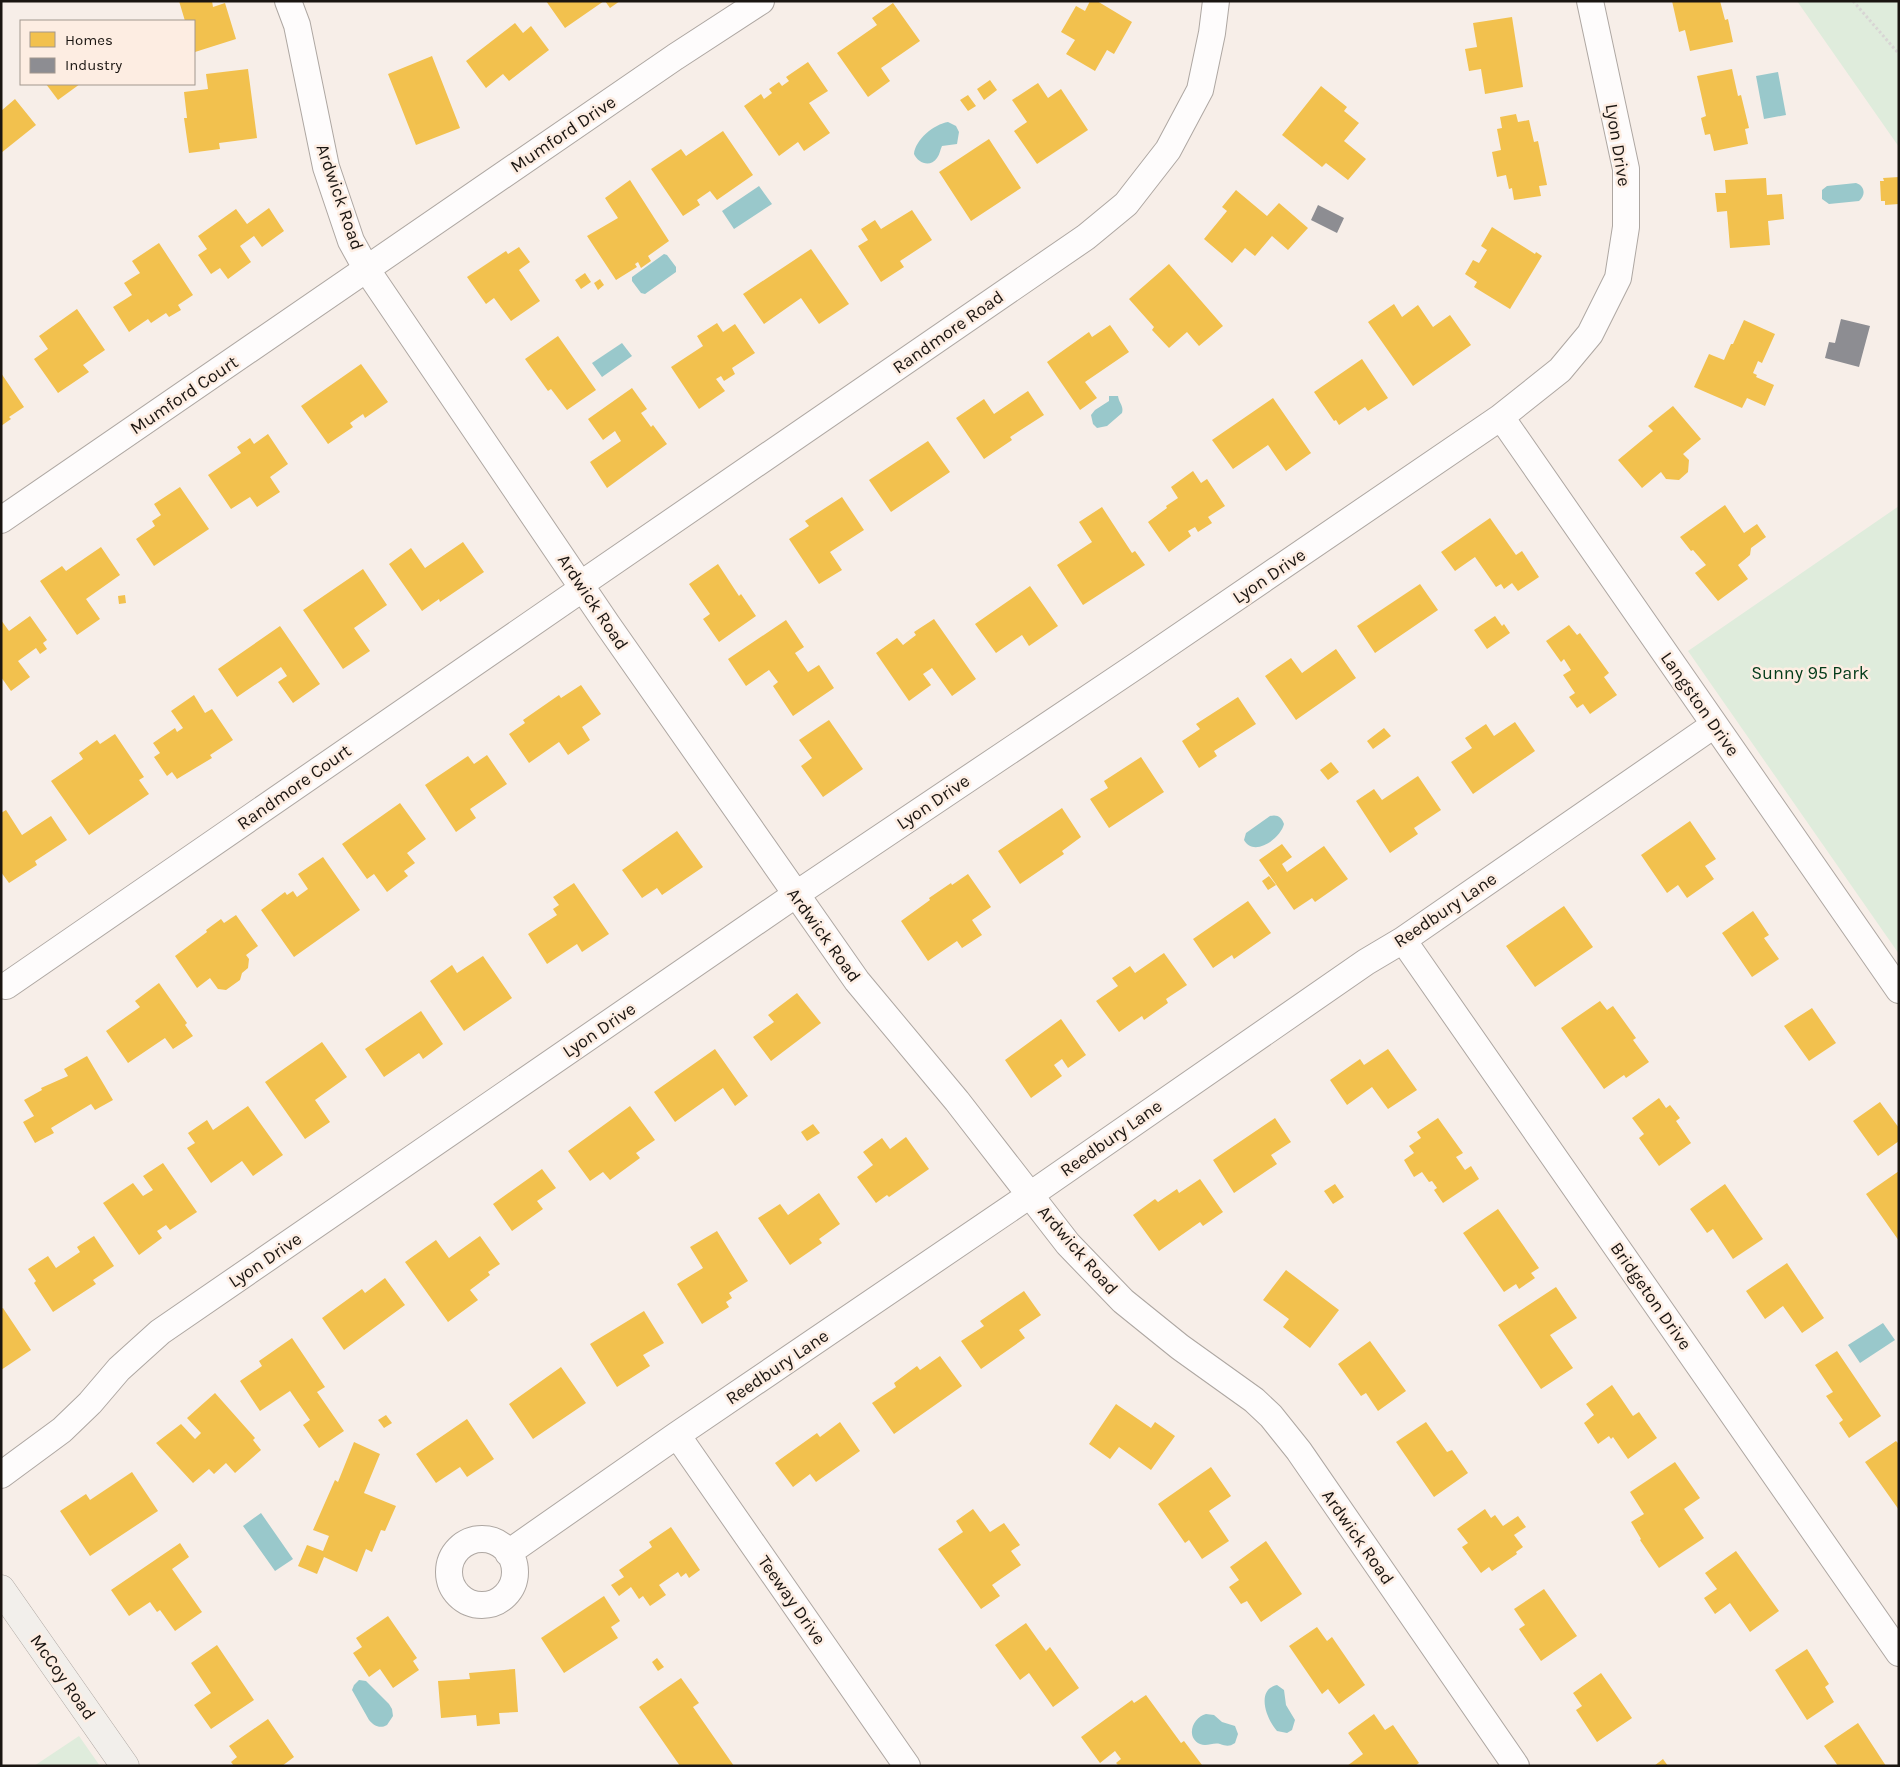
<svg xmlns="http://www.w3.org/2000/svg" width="1900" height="1767" viewBox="0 0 1900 1767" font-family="Karla,sans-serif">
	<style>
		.green { fill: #dfecdc }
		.water { fill: #99c8cb }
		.homes { fill: #f2c14e }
		.industry { fill: #8d8d92 }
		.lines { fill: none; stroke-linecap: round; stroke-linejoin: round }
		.street-casing { stroke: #aea7a2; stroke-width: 28 }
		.secondary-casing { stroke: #aea7a2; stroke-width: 29 }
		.path { stroke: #d8d5d4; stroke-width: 3; stroke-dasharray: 2.5 2.5; stroke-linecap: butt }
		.street { stroke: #fefcfc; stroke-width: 26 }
		.secondary { stroke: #f2efeb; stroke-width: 28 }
		.labels { text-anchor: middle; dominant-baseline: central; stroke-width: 5; stroke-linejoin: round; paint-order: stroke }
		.street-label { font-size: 18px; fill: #1a1511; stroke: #fdede2 }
		.park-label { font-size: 18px; fill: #033b19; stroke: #fdede2 }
	</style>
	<rect width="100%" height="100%" fill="#f7eee8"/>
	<!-- green -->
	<path class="green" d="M1797 1H1899V147Z
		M1899 506V954L1688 651Z
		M79 1736 100 1766H34Z"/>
	<!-- water -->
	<path class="water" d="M1778 72 1786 115 1764 119 1756 76Z
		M948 122 956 126 959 132 957 144 942 146C940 150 940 154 937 158 930 168 918 163 914 154 915 140 934 124 948 122Z
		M1856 183C1865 186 1866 195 1859 201L1829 204 1822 199V190L1827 186Z
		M759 186 772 204 734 229 722 211Z
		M664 254 667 255 676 267V272L645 294 641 293 632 281V277Z
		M622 343 632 356 602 377 592 363Z
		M1109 396H1118C1119 403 1124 406 1122 413L1107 426 1097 428 1093 424 1091 415 1095 410 1109 401Z
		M1270 816C1277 814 1282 817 1284 824 1281 838 1254 858 1244 840L1246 833Z
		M1883 1323 1895 1340 1860 1363 1848 1345Z
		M261 1513 293 1559 275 1571 243 1526Z
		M359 1680 366 1681 389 1704 392 1709 393 1716 387 1725C380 1729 374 1726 369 1720L352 1690 354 1685Z
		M1277 1685 1284 1690 1286 1705 1295 1720 1292 1730 1287 1733 1277 1731C1267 1720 1255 1690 1277 1685Z
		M1206 1714 1214 1715 1222 1722 1235 1726 1238 1734 1235 1743C1229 1747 1226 1746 1220 1744 1213 1742 1207 1747 1200 1744 1185 1737 1193 1717 1206 1714Z"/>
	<!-- homes -->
	<path class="homes" d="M179 1H212L213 7 225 3 236 39 195 52 194 47V21H185Z
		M546 1H604L565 28Z
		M605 1H620L610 8Z
		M1090 1H1097L1132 22 1114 54 1107 50 1095 71 1066 54 1075 40 1061 32 1076 6 1085 11Z
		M1672 1H1720L1725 20 1728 19 1733 42 1690 51 1685 30 1679 32Z
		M893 3 920 41 881 68 890 81 868 97 837 53 877 25 872 18Z
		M1512 17 1523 87 1485 94 1481 69 1469 71 1465 49 1477 47 1473 23Z
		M515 23 523 33 531 26 549 50 509 81 503 74 486 88 466 61Z
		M432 56 460 128 416 145 388 74Z
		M808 62 828 91 809 103 830 133 804 151 798 142 779 156 744 106 761 94 764 99 772 93 769 89 779 82 782 86 789 81 786 77Z
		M248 69 257 138 219 143 220 149 189 153 184 118H187L184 92 208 89 206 74Z
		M1732 69 1738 96 1741 95 1749 128 1745 129 1748 144 1714 151 1710 134 1705 135 1701 118 1706 116 1697 76Z
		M990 80 997 90 984 100 977 89Z
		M1038 83 1048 98 1061 89 1088 130 1037 164 1014 131 1027 122 1012 100Z
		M46 84H80L58 100Z
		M1321 86 1347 107 1344 111 1359 123 1344 141 1366 159 1348 180 1326 163 1322 167 1282 135Z
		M968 95 976 106 968 111 960 100Z
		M15 99 36 125 1 153V111Z
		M1516 114 1518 122 1529 120 1534 142 1538 141 1547 185 1539 186 1541 196 1514 200 1512 188 1509 189 1506 175 1497 177 1492 152 1501 150 1497 129 1502 128 1500 117Z
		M723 131 753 175 717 200 710 191 697 200 700 205 683 216 651 169 681 149 686 156Z
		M989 139 1021 188 971 221 939 172Z
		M1899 177V204L1885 205V201H1881L1880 181H1884L1883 178Z
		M1766 178 1767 195 1782 194 1784 219 1768 221 1770 245 1730 248 1727 211 1717 212 1715 193H1726L1725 180Z
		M630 180 669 241 648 256 651 261 641 268 638 262 635 264 637 267 616 280 587 236 618 218 605 198Z
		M1236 190 1267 216 1279 203 1308 228 1288 250 1272 236 1255 256 1245 248 1232 263 1204 239 1227 211 1222 207Z
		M269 208 284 231 262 247 254 236 240 246 251 262 228 279 220 268 211 274 198 255 207 249 198 236 236 209 247 224Z
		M912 210 932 240 900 261 904 267 881 282 858 246 868 240 861 229 875 220 881 229Z
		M1492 227 1535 254 1536 252 1542 256 1510 309 1474 287 1477 282 1465 274 1473 260 1479 263 1487 250 1481 246Z
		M159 243 193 295 178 305 181 310 169 317 166 313 151 323 148 319 129 332 113 307 132 295 124 283 140 273 132 261Z
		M519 247 530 262 519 270 540 301 511 321 494 298 486 304 467 277 506 251 508 254Z
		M811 249 849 304 819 324 801 298 764 324 743 294Z
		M1169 264 1223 326 1199 346 1187 332 1169 348 1152 330 1154 327 1129 299Z
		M585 273 591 282 581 289 575 280Z
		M600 279 604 285 598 290 594 283Z
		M1394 304 1402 317 1418 305 1433 327 1450 315 1471 345 1413 386 1368 322Z
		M77 309 105 350 83 365 89 372 58 393 34 359 48 349 39 336Z
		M1744 320 1775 334 1762 363 1758 361 1753 373 1757 375 1756 377 1774 385 1765 406 1747 398 1742 408 1694 387 1709 354 1724 360 1731 344H1733Z
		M717 323 723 332 735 324 755 353 732 368 735 374 724 381 721 376 716 379 725 391 699 409 671 367 703 346 697 336Z
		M1110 325 1129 352 1085 382 1097 398 1080 410 1047 362 1089 332 1092 337Z
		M558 336 596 390 567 410 551 389 548 391 525 359Z
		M1362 359 1388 398 1368 411 1365 407 1339 425 1336 420 1334 421 1314 392Z
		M361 364 388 402 365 418 363 414 350 423 353 427 328 444 301 406Z
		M1 373 24 407 9 417 11 419 1 426Z
		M632 388 647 409 641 413 651 427 653 425 667 444 607 488 590 462 621 441 615 431 603 440 588 419Z
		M1028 391 1044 415 1010 437 1012 440 984 459 956 418 984 399 994 414Z
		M1273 398 1311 453 1286 471 1268 445 1233 469 1212 440Z
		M1673 406 1701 439 1683 454 1689 460 1688 472 1679 480 1666 479 1661 472 1642 488 1618 460 1653 431 1648 426Z
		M268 434 288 464 270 477 280 492 257 507 250 497 231 509 208 475 241 453 237 447 250 438 254 444Z
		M928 441 950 472 891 512 869 480Z
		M1193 471 1201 483 1207 479 1225 506 1208 517 1212 523 1198 532 1195 527 1188 531 1191 536 1169 552 1148 522 1167 508 1166 506 1178 498 1171 487Z
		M180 487 209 529 154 566 136 539 155 526 152 521 161 515 154 504Z
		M842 497 864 530 830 552 842 570 819 584 789 539 809 526 805 521Z
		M1725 505 1744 533 1757 524 1766 537 1751 548 1750 555 1738 565 1748 579 1718 601 1695 573 1706 565 1693 550 1691 551 1680 537Z
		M1102 507 1132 553 1135 551 1145 565 1083 605 1057 565 1092 542 1079 522Z
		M1490 518 1516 555 1522 551 1539 577 1518 591 1512 583 1504 589 1501 584 1496 587 1475 557 1455 571 1441 552Z
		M463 542 484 572 440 602 439 599 422 611 389 564 411 548 425 568Z
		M101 547 120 575 86 599 100 619 77 635 40 581 62 566 66 571Z
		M718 564 739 596 741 594 756 616 719 642 703 619 710 614 689 584Z
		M363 569 387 605 354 628 370 651 343 669 303 610Z
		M1420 584 1438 610 1375 653 1357 626Z
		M1030 586 1058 626 1029 646 1022 635 996 653 975 624Z
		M125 595 126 603 119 604 118 596Z
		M30 616 47 640 43 643 47 649 40 654 36 648 18 661 30 677 11 691 1 677V620L9 631Z
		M1495 616 1502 626 1504 624 1510 633 1487 649 1474 630Z
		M934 619 976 679 952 696 932 668 923 674 931 685 909 701 876 653 897 638 903 645 916 635 914 632Z
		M786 620 804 647 795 653 808 672 819 665 834 688 793 716 773 686 778 682 769 670 746 686 728 659Z
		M1569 625 1577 635 1580 633 1609 673 1604 677 1617 695 1590 714 1583 704 1577 708 1569 697 1575 693 1563 675 1571 670 1564 659 1561 662 1546 641Z
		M280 626 320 684 293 703 278 682 287 676 281 667 237 697 218 669Z
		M1336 649 1356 678 1296 720 1265 676 1291 658 1302 673Z
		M581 685 601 714 582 727 590 740 568 755 559 742 529 763 509 734 525 723 523 720 559 695 561 698Z
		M194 695 205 713 212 709 233 740 210 755 212 758 177 779 172 772 167 776 154 757 160 753 153 743 175 728 177 732 183 728 171 711Z
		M1238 697 1256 724 1214 751 1217 756 1199 768 1182 741 1200 729 1196 724Z
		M829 720 863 769 823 797 801 766 812 758 799 740Z
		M1515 722 1535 751 1473 794 1451 762 1472 748 1465 738 1486 724 1494 736Z
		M1384 728 1391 736 1373 749 1367 741Z
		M115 734 144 777 139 780 149 794 89 835 51 781 83 759 79 753 97 740 100 744Z
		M487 755 507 784 470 809 476 818 456 832 425 785 468 756 474 764Z
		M1141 757 1164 792 1109 828 1090 799 1108 788 1104 781Z
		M1331 762 1339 772 1328 780 1320 770Z
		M1418 776 1441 810 1414 828 1418 834 1390 853 1356 801 1374 789 1382 800Z
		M400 803 426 839 407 853 415 863 404 871 408 876 387 892 374 874 367 879 342 844Z
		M1062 808 1081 837 1062 851 1064 854 1020 884 998 851Z
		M6 810 22 835 51 816 67 840 35 861 37 865 9 883 1 872V813Z
		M1690 821 1716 859 1705 866 1714 879 1687 898 1678 885 1667 893 1641 855Z
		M677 831 703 867 662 895 657 888 642 898 622 870Z
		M1282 844 1292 857 1282 864 1287 872 1324 846 1348 879 1315 902 1312 898 1294 910 1259 860Z
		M323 857 360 910 294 957 261 910 285 892 287 895 293 891 297 897 308 889 298 874Z
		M968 874 991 907 972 920 982 935 962 948 957 941 928 961 901 921 930 900 929 898 951 883 952 885Z
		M1269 876 1276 885 1268 890 1262 881Z
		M574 883 609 934 582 952 577 944 547 964 528 934 557 915 553 909 559 905 553 897Z
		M1248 901 1271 933 1234 959 1232 955 1213 968 1193 939Z
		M1564 906 1593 947 1535 987 1506 946Z
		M1753 911 1769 935 1764 938 1779 959 1752 977 1722 933Z
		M236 915 258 946 246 955 249 959 248 968 242 973 240 980 226 990 218 989 210 978 197 988 175 956 207 932 206 930 221 919 224 923Z
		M1164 953 1187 985 1166 999 1168 1003 1144 1020 1142 1016 1119 1032 1096 1001 1118 986 1112 978 1130 966 1135 973Z
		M483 956 512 998 464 1031 430 981 452 965 457 973Z
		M159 983 187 1023 185 1025 193 1036 173 1049 165 1038 128 1063 106 1031 140 1007 135 1001Z
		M797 993 821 1023 771 1061 753 1037 774 1022 768 1015Z
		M1600 1001 1607 1010 1613 1006 1636 1038 1633 1040 1649 1062 1626 1078 1624 1075 1604 1089 1561 1028Z
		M1812 1008 1836 1043 1809 1061 1784 1026Z
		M421 1011 443 1044 423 1059 419 1053 384 1077 365 1049Z
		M1061 1019 1086 1055 1068 1068 1062 1059 1054 1065 1062 1076 1031 1098 1005 1060Z
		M322 1042 347 1077 315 1100 330 1122 305 1139 265 1082Z
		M715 1049 748 1096 735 1106 723 1088 675 1122 654 1092Z
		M1388 1049 1417 1090 1388 1109 1372 1087 1347 1105 1330 1080 1360 1059 1364 1065Z
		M87 1056 113 1100 95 1110 91 1104 51 1128 54 1133 35 1143 23 1122 34 1116 24 1100 42 1090 41 1088 68 1076 64 1069Z
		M1659 1098 1666 1108 1670 1105 1680 1118 1676 1121 1691 1143 1659 1166 1639 1138 1644 1134 1632 1118Z
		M1880 1102 1899 1128V1141L1878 1156 1853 1121Z
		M248 1106 283 1155 253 1176 242 1161 211 1183 187 1148 195 1143 188 1133 207 1120 213 1130Z
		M630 1106 655 1140 636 1153 640 1158 610 1180 603 1172 590 1181 568 1151Z
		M1275 1118 1291 1142 1271 1155 1277 1164 1234 1193 1213 1160Z
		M1438 1118 1463 1153 1456 1157 1465 1170 1471 1166 1479 1179 1443 1203 1434 1190 1437 1188 1432 1181 1429 1182 1422 1172 1414 1177 1404 1160 1414 1153 1409 1146 1421 1138 1417 1132Z
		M813 1124 820 1133 807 1141 801 1132Z
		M906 1137 929 1169 889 1197 887 1195 876 1203 857 1177 873 1165 863 1152 882 1138 890 1149Z
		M163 1163 197 1212 170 1230 166 1225 157 1231 162 1238 139 1255 103 1203 133 1183 143 1196 153 1190 143 1176Z
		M542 1169 556 1188 537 1201 543 1209 512 1231 493 1204Z
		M1899 1171V1241L1866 1194Z
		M1200 1179 1223 1212 1203 1226 1200 1222 1159 1251 1133 1215 1155 1199 1158 1202 1177 1189 1179 1193Z
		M1335 1184 1344 1197 1333 1204 1324 1191Z
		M1725 1184 1763 1239 1733 1259 1713 1229 1707 1233 1690 1209Z
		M819 1193 840 1224 819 1239 822 1243 790 1265 758 1218 780 1204 788 1215Z
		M1498 1209 1539 1268 1531 1273 1535 1278 1519 1289 1516 1284 1504 1292 1463 1233Z
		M717 1231 748 1281 729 1293 732 1298 726 1302 729 1307 702 1324 677 1284 703 1268 690 1247Z
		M94 1236 114 1266 93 1280 96 1284 53 1312 34 1283 36 1281 28 1269 48 1256 56 1268 80 1252 77 1247Z
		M480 1236 500 1264 488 1272 490 1275 470 1290 478 1300 448 1322 405 1262 436 1240 449 1258Z
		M1787 1263 1824 1318 1802 1333 1783 1306 1765 1319 1746 1291Z
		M1286 1270 1339 1310 1310 1348 1283 1327 1289 1319 1263 1300Z
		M385 1278 405 1305 344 1350 322 1318 362 1289 365 1293Z
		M1556 1287 1577 1318 1550 1335 1573 1368 1541 1389 1498 1325Z
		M1024 1291 1041 1315 1019 1330 1025 1338 981 1369 961 1341 984 1326 980 1321Z
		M3 1308 31 1350 1 1370V1309Z
		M644 1311 664 1343 643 1355 650 1366 617 1387 590 1344Z
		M292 1338 325 1387 317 1392 344 1431 319 1448 303 1425 310 1420 290 1391 260 1411 240 1381 262 1366 259 1361Z
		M1370 1341 1406 1391 1378 1411 1366 1393 1361 1396 1338 1364Z
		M1837 1351 1881 1416 1849 1438 1839 1423 1843 1420 1826 1396 1833 1392 1815 1365Z
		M940 1356 962 1386 894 1434 872 1403 896 1387 894 1383 917 1366 920 1370Z
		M561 1367 586 1403 533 1439 509 1404Z
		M1612 1385 1633 1416 1639 1412 1657 1438 1628 1459 1613 1437 1611 1439 1609 1436 1598 1444 1584 1423 1594 1415 1586 1404Z
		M215 1393 255 1438 253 1440 261 1450 235 1473 226 1463 214 1474 209 1469 193 1483 156 1443 181 1424 195 1439 201 1433 187 1418Z
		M1116 1404 1151 1428 1155 1422 1175 1436 1151 1470 1119 1447 1110 1459 1089 1444Z
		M386 1415 392 1423 384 1428 378 1420Z
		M467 1419 494 1459 467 1477 460 1467 436 1483 416 1454Z
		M840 1422 860 1451 816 1482 810 1474 793 1487 775 1463 817 1433 820 1437Z
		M1426 1422 1447 1452 1452 1450 1468 1473 1434 1497 1396 1442Z
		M1896 1441 1899 1444V1510L1865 1462Z
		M354 1442 380 1454 364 1493 396 1506 385 1531 381 1530 372 1552 366 1549 357 1572 324 1557 317 1574 298 1566 307 1545 323 1551 329 1536 313 1530 335 1480 338 1482Z
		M1675 1462 1700 1498 1684 1509 1704 1538 1659 1568 1640 1540 1641 1539 1631 1522 1644 1514 1630 1492Z
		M1211 1467 1231 1496 1209 1511 1229 1541 1202 1559 1189 1540 1185 1543 1158 1504Z
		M132 1472 158 1511 90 1556 60 1511 86 1494 90 1500Z
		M973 1509 990 1532 1004 1523 1020 1545 1011 1551 1021 1565 992 1585 1000 1596 981 1609 938 1549 963 1532 956 1521Z
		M1485 1509 1491 1518 1495 1515 1503 1526 1518 1516 1526 1527 1514 1535 1523 1547 1516 1552 1517 1554 1492 1571 1489 1567 1481 1573 1462 1547 1468 1543 1457 1529Z
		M671 1527 700 1570 689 1578 686 1573 681 1577 678 1572 659 1585 666 1595 650 1606 643 1596 639 1599 631 1587 619 1596 611 1585 624 1577 619 1570 652 1547 649 1542Z
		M1266 1541 1302 1594 1261 1622 1247 1601 1241 1604 1229 1587 1239 1580 1230 1567Z
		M180 1543 189 1557 172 1569 202 1612 175 1631 160 1610 157 1612 150 1602 129 1616 111 1590Z
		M1736 1551 1779 1611 1750 1632 1730 1603 1715 1614 1704 1598 1717 1589 1705 1573Z
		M1544 1589 1577 1636 1541 1661 1519 1629 1525 1625 1514 1609Z
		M604 1596 620 1621 611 1627 618 1638 564 1673 541 1638Z
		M388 1616 417 1658 413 1661 419 1670 393 1688 380 1669 369 1677 353 1653 362 1647 356 1638Z
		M1026 1623 1046 1651 1050 1647 1079 1688 1053 1707 1029 1673 1020 1680 995 1645Z
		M1317 1627 1327 1641 1332 1637 1365 1685 1339 1704 1328 1689 1322 1694 1289 1646Z
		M217 1645 254 1700 211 1729 194 1705 211 1693 191 1663Z
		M1807 1649 1829 1684 1825 1687 1834 1702 1807 1720 1775 1670Z
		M657 1658 664 1667 658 1671 652 1662Z
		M515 1669 518 1712 499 1713 500 1724 477 1726 476 1715 441 1718 438 1681 470 1679 469 1673Z
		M1601 1673 1632 1718 1597 1742 1576 1710 1582 1706 1573 1693Z
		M681 1678 699 1703 693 1707 734 1766H680L639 1707Z
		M1146 1695 1181 1743 1184 1741 1202 1765 1119 1766 1116 1763 1121 1759 1115 1751 1100 1763 1081 1737 1132 1700 1134 1703Z
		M1374 1714 1385 1730 1393 1725 1419 1763 1415 1766H1347L1363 1754 1348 1733Z
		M268 1719 294 1757 282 1766H234L231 1762 237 1757 229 1746Z
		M1858 1723 1886 1766H1838L1824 1746Z
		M1663 1759 1668 1766H1654Z"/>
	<!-- industry -->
	<path class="industry" d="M1318 205 1344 218 1337 233 1311 220Z
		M1841 319 1870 326 1859 367 1825 358 1829 342 1835 343Z"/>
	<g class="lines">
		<!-- street casing -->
		<g class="street-casing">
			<path id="street" d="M288 1 297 25 326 167 351 241 367 270 607 624 857 981 957 1101 1068 1244 1123 1301 1180 1347 1254 1400 1271 1416 1299 1451 1516 1766
				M1501 417 1899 990
				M1 520 675 57 761 1
				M1403 940 1899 1653
				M6 986 576 593 587 580 1086 237 1126 204 1168 150 1200 90 1212 33 1216 1
				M677 1435 907 1766
				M1 1475 62 1430 90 1403 119 1369 160 1332 795 895 1139 664 1501 417 1560 370 1590 334 1618 278 1626 227V169L1590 1
				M449 1572a33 33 0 1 1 66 0a33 33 0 1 1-66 0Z
				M508 1553 677 1435 1030 1195 1366 962 1403 940 1714 725"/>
		</g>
		<!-- secondary casing -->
		<g class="secondary-casing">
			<path id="secondary" d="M1 1589 125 1766"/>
		</g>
		<!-- path -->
		<path class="path" d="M1853 1 1899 54"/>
		<!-- street -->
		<use href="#street" class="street"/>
		<!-- secondary -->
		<use href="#secondary" class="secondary"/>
	</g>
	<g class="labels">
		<!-- street labels -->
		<g class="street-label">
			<text transform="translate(563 134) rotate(-34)">Mumford Drive</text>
			<text transform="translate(1618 145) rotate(81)">Lyon Drive</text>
			<text transform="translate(340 197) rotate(71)">Ardwick Road</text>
			<text transform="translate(948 332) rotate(-35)">Randmore Road</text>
			<text transform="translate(184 395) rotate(-34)">Mumford Court</text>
			<text transform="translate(1269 576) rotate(-34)">Lyon Drive</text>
			<text transform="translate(593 602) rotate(56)">Ardwick Road</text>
			<text transform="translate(1700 704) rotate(55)">Langston Drive</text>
			<text transform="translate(294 787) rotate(-35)">Randmore Court</text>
			<text transform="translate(933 802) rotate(-34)">Lyon Drive</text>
			<text transform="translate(1445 910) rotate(-34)">Reedbury Lane</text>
			<text transform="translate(824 935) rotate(54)">Ardwick Road</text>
			<text transform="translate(599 1030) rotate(-34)">Lyon Drive</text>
			<text transform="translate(1111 1138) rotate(-35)">Reedbury Lane</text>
			<text transform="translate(1078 1250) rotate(49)">Ardwick Road</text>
			<text transform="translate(265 1260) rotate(-34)">Lyon Drive</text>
			<text transform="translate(1651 1296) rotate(55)">Bridgeton Drive</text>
			<text transform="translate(777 1367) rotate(-34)">Reedbury Lane</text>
			<text transform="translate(1358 1537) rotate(55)">Ardwick Road</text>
			<text transform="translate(792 1600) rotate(55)">Teeway Drive</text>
			<text transform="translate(63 1677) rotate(55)">McCoy Road</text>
		</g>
		<!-- park labels -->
		<g class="park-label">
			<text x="1810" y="673">Sunny 95 Park</text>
		</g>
	</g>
	<!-- border -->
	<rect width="1900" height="1767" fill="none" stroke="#1a1511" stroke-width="5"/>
	<!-- legend -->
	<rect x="20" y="20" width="175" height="65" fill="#fdede2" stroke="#a2978e"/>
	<rect x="30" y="32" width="25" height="15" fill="#f2c14e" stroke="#a2978e"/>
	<text x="65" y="45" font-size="15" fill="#1a1511">Homes</text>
	<rect x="30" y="58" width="25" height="15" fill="#8d8d92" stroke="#a2978e"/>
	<text x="65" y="70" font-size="15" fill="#1a1511">Industry</text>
</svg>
